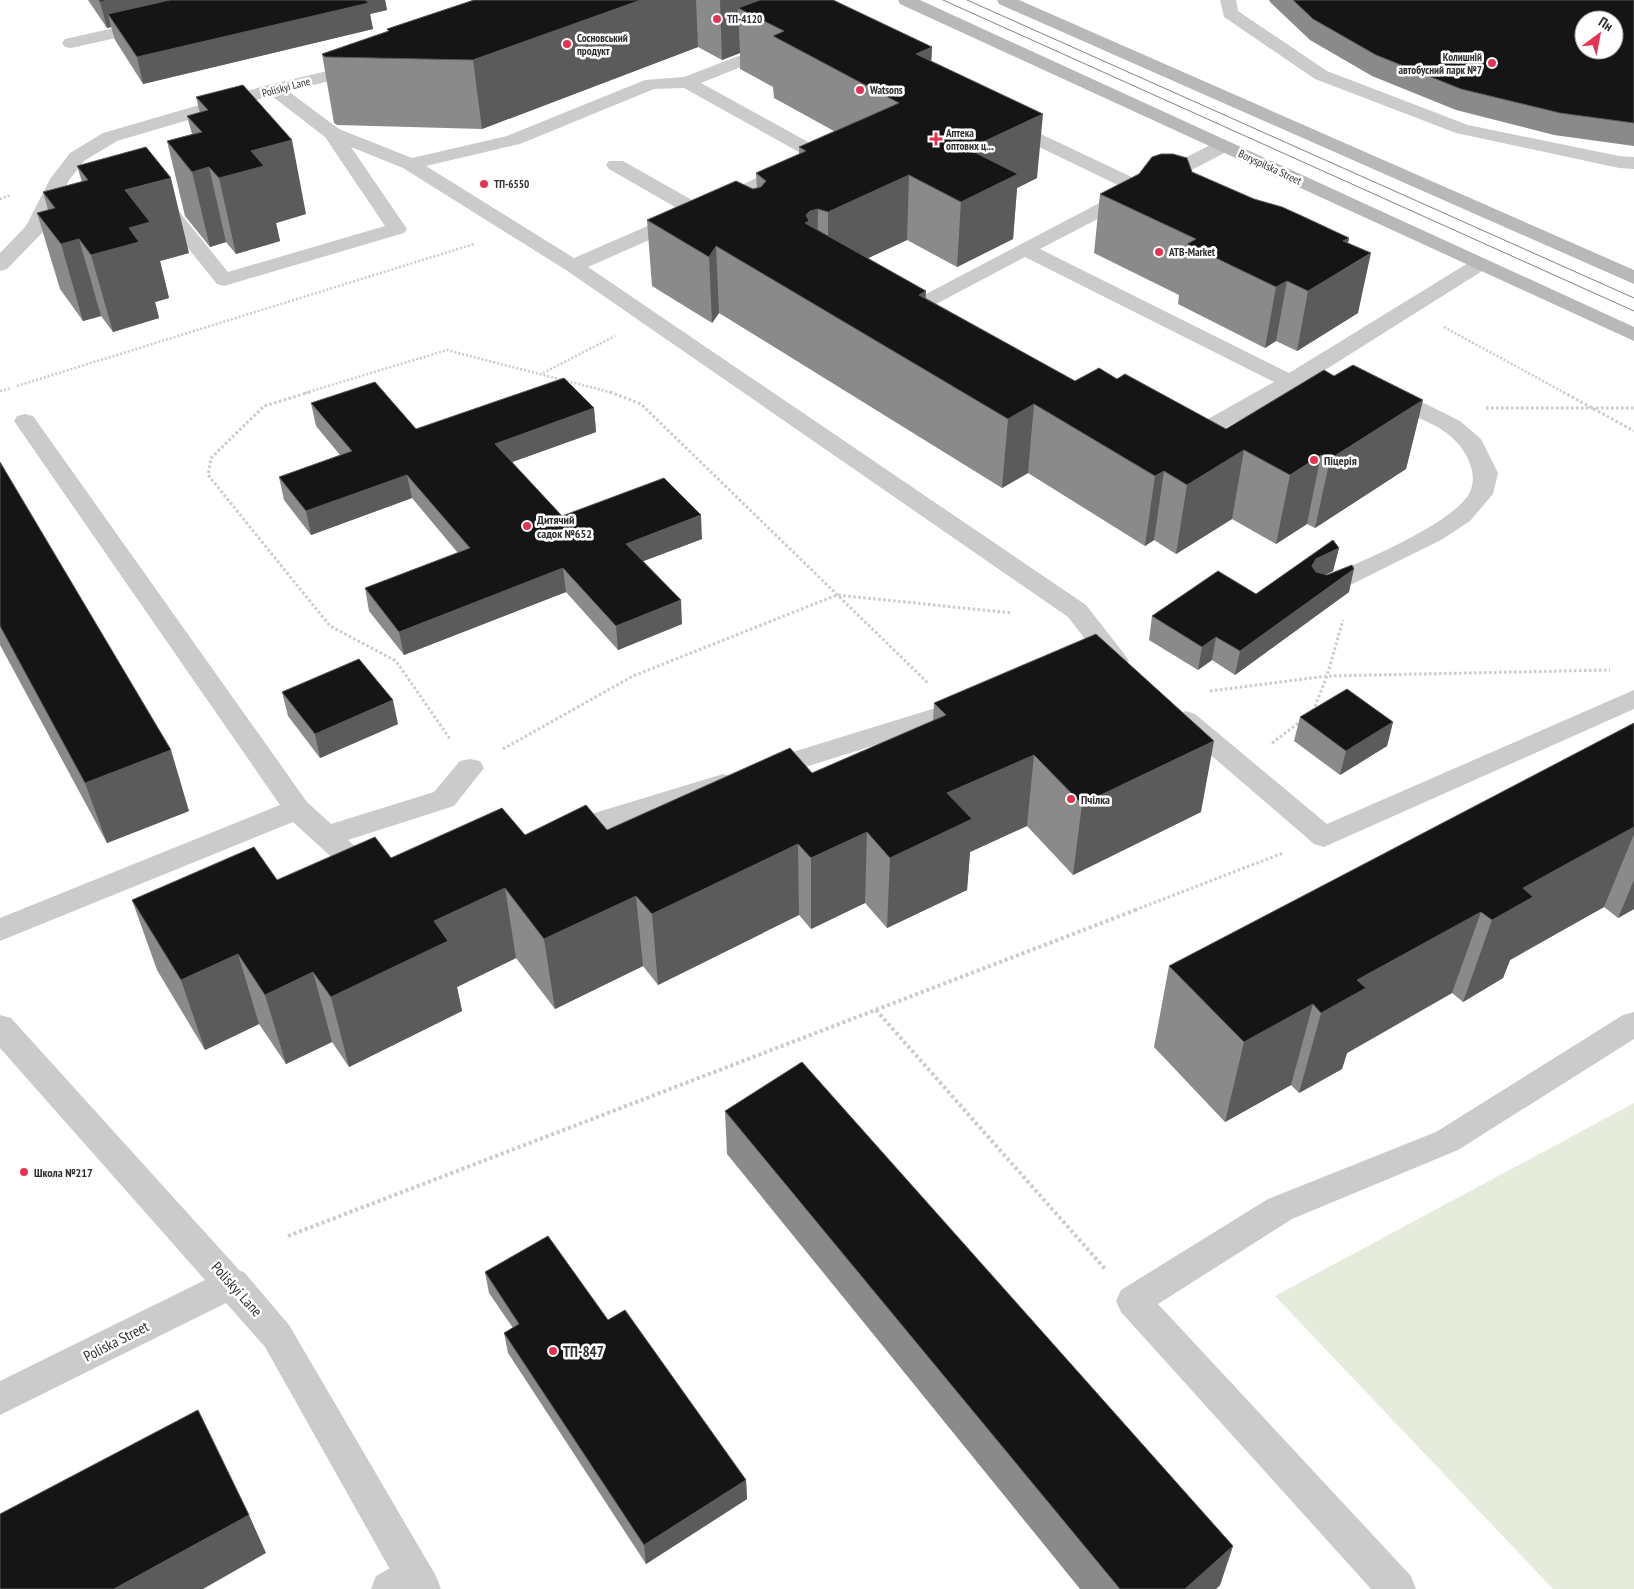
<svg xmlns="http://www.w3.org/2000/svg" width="1634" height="1589" viewBox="0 0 1634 1589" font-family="'PT Sans Narrow',sans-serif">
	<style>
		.green { fill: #e6ecdc }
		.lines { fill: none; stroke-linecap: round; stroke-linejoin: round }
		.path-far2 { stroke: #cbcbcb; stroke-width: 2.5; stroke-dasharray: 2 2; stroke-linecap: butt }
		.path-far1 { stroke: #cbcbcb; stroke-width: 3; stroke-dasharray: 2.5 2.5; stroke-linecap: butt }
		.path { stroke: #cbcbcb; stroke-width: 4; stroke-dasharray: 3 3; stroke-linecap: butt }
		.lane { fill: #cbcbcb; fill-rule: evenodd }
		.street { fill: #cbcbcb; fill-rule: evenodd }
		.secondary { fill: #b8b8b8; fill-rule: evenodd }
		.tram { stroke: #838383; stroke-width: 1 }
		.wall { fill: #8a8a8a }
		.shaded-wall { fill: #5b5b5b }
		.building { fill: #151515; stroke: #5b5b5b; fill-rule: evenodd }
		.poi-dot { fill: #e43251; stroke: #fff; stroke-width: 2 }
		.labels { text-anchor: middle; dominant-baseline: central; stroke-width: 5; stroke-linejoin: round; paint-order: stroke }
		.far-poi-label { font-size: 11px; font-weight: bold; fill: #2e2e2e; stroke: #fff; text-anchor: start }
		.far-street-label { font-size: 11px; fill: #2e2e2e; stroke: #fff }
		.poi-label { font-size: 12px; font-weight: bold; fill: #2e2e2e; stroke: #fff; text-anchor: start }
		.near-street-label { font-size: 15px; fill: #2e2e2e; stroke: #fff }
		.near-poi-label { font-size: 15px; font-weight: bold; fill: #2e2e2e; stroke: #fff; text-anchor: start }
	</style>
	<rect width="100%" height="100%" fill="#fff"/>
	<!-- green -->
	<path class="green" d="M1634 1103V1589H1553L1275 1296Z"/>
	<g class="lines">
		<!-- path-far2 -->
		<path class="path-far2" d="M0 199 11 195
			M1444 327 1565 393
			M543 373 615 336
			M17 386 474 244
			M0 391 11 388
			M305 393 447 350 613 393"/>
		<!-- path-far1 -->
		<path class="path-far1" d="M310 392 264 406 211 458 208 475 330 626 396 661 450 739
			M610 392 641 404 928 683
			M1563 392 1634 431
			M1486 408H1634
			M1210 691 1327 676 1610 670
			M1313 711 1327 676 1343 620
			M1272 743 1301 721
			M503 749 633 676 837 595 1012 613
			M1135 910 1283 853"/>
		<!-- path -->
		<path class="path" d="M876 1010 1106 1270
			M288 1236 1138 909"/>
		<!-- lane -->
		<path class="lane" d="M1220 0H1236L1238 11 1327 71 1468 125 1619 156 1634 157V169L1619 168 1456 133 1315 79 1224 17Z
			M150 20 156 21 159 25 156 29 71 48 65 47 62 43 65 39Z
			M775 42 781 43 784 47 781 51 701 83 828 153 830 157 828 161 713 212 718 217 715 221 708 223 697 219 588 267 1086 605 1125 655 1129 661 1125 667 1116 669 1107 667 1068 617 566 270 403 168 351 147 407 229 404 233 224 286 217 284 151 202 154 198H168L228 272 385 226 325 137 268 93 265 89 268 85H280L339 129 412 158 507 136 645 80 684 77ZM684 88 806 156 699 204 623 161H609L606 165 609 169 682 211 574 258 426 166 520 144 654 89Z
			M1007 118 1140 181 1216 142H1230L1232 146 1230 150 1040 249 1289 373 1473 260 1480 258 1487 260 1490 264 1487 268 1298 387 1192 447 1184 449 1176 447 1173 442 1176 437 1274 382 1025 257 902 322 895 324 888 322 884 318 888 314 1126 189 1000 128 998 124 1000 120Z
			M1384 393 1426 404 1460 421 1481 439 1498 473 1493 494 1470 521 1441 540 1330 595 1321 597 1312 595 1309 589 1312 583C1348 567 1454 525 1470 492 1475 480 1473 471 1468 459 1453 425 1410 414 1376 405L1373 400 1376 395Z
			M25 414 33 416 307 802 331 824 434 792 460 761 470 759 480 761 484 768 454 806 348 840 381 870 385 877 381 884 371 888 361 884 293 822 0 941V918L280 805 14 421 17 416Z
			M1634 690V709L1324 847 1314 844 1177 726 1173 720 1177 714 1186 711 1195 714 1327 824Z
			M968 698 977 701 981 707 977 713 764 780 754 778 750 771 754 764Z
			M723 774 733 777 737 784 733 791 565 842 555 839 551 832 555 825Z
			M1634 1012V1039L1458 1150 1292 1219 1158 1304 1411 1576 1416 1589H1371L1121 1312 1116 1301 1121 1290 1268 1199 1436 1132 1623 1015Z
			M414 1555 427 1561 433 1574 424 1589H371L376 1576Z"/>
		<!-- street -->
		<path class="street" d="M361 63 367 64 370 68 367 72 280 93 117 141 84 161 69 180 42 233 7 269 0 271V253L26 226 50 179 70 153 103 133 268 85Z
			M0 1015 11 1018 240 1271 244 1272 289 1325 436 1576 441 1589H401L265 1347 226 1303 0 1415V1381L205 1280 0 1048Z"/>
		<!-- secondary -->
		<path class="secondary" d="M898 0H920L1634 327V341L900 4Z
			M997 0H1019L1634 270V284L999 4Z"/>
		<!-- tram -->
		<path class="tram" d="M943 0 1634 311
			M967 0 1634 298"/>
	</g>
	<!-- wall -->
	<path class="wall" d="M88 0H385L387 10 370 14 373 29 143 84 115 40 111 27 107 28Z
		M474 0H833L932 47 931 61 1037 178 1017 188 1013 239 957 267 907 240 868 258 926 298 1075 381 1117 379 1226 429 1334 376 1423 400 1406 469 1315 528 1307 524 1276 544 1232 519 1176 554 1154 540 1145 546 1028 473 1002 488 719 313 712 323 652 286 647 220 757 188 756 173 799 154V147L834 131 774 98 773 87 740 69V53L722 60 698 47 482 129 337 125 334 123 322 54 388 31 387 29Z
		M1269 0H1634V146L1554 135 1456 110 1372 76 1310 40 1271 3Z
		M196 97 306 214 276 223 280 241 236 254 226 242 210 247 185 216 167 141 192 134 187 116 200 113Z
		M77 166 189 253 160 261 169 298 155 302 159 318 113 332 101 316 83 321 60 289 37 213 48 210 43 192 82 182Z
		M1100 194 1254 199 1349 238 1348 243 1358 313 1297 351 1276 341 1265 348 1178 304 1179 295 1094 253Z
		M311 403 416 429 594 408 596 432 512 462 562 516 702 539 643 561 682 624 618 650 566 592 404 655 369 611 365 588 458 553 412 498 311 535 284 500 279 477 340 455 316 426Z
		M0 462 189 811 107 843 0 645Z
		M1339 548 1333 571 1326 575 1349 592 1235 675 1212 660 1198 670 1149 640 1152 616 1256 594Z
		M282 692 398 724 320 758 288 716Z
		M934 703 1201 812 1073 875 1027 826 970 852 967 890 887 928 865 903 811 929 799 915 658 985 643 966 555 1009 516 958 457 987 462 1011 349 1067 332 1042 286 1064 259 1024 205 1050 157 970 132 900 277 880 391 858 525 835 607 830 812 773 933 721Z
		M1300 717 1393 722 1387 746 1340 775 1294 741Z
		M1634 723V909L1618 918 1604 907 1510 960 1503 978 1463 1002 1452 993 1347 1053 1342 1069 1299 1093 1291 1085 1225 1122 1154 1047 1169 966Z
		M725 1111 1233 1546 1220 1585 1216 1589H1080L727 1154Z
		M485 1272 608 1320 746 1480 747 1499 646 1564 508 1353 504 1333 513 1328 489 1293Z"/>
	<!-- shaded-wall -->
	<path class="shaded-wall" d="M108 0H231L108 14 111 27 107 28 100 2Z
		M357 0H385L387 10 370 14 373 29 143 84 137 57Z
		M641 0H696L698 47 482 129 473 60Z
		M720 0H783L738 8 740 53 722 60Z
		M932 47 929 109 916 54Z
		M1043 114 1037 178 1017 188 1013 239 957 267 961 202 968 149Z
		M292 140 306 214 276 223 280 241 236 254 219 178 251 151Z
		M209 167 226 242 210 247 192 172Z
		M909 175 907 240 828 277V212Z
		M171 178 189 253 160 261 169 298 155 302 159 318 113 332 91 255 129 228 125 190Z
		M818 209 817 274 805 223 806 215 810 211Z
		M1349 238 1342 271 1371 253 1358 313 1297 351 1308 291 1343 241Z
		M79 239 101 316 83 321 61 244Z
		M716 246 719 313 712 323 709 257Z
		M1287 281 1276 341 1265 348 1276 287Z
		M926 291 923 358 919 295Z
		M1423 400 1406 469 1315 528 1330 459Z
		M1034 404 1028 473 1002 488 1008 419Z
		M594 408 596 432 498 467 495 444Z
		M1244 450 1232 519 1176 554 1187 485Z
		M1321 455 1307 524 1276 544 1290 475Z
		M1164 471 1154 540 1145 546 1155 476Z
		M407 475 412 498 311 535 306 511Z
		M701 515 702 539 628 567 626 544Z
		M1339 548 1333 571 1310 582 1312 566 1316 559Z
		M563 568 566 592 404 655 399 632Z
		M1354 569 1349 592 1235 675 1240 651Z
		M681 600 682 624 618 650 616 626Z
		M1216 637 1212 660 1198 670 1202 647Z
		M393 700 398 724 320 758 315 734Z
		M1393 722 1387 746 1340 775 1346 751Z
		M1214 741 1201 812 1073 875 1082 804Z
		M171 750 189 811 107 843 85 783Z
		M1034 755 1027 826 970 852 967 890 887 928 890 858 947 793Z
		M1634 827V834L1604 907 1510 960 1503 978 1463 1002 1492 920 1523 888Z
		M867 832 865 903 811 929V858Z
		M798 844 799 915 658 985 652 914Z
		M1634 880V909L1618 918Z
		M505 888 516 958 457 987 462 1011 349 1067 331 997 434 921Z
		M636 896 643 966 555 1009 544 939Z
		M1481 912 1452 993 1347 1053 1342 1069 1299 1093 1321 1013 1357 980Z
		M238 954 259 1024 205 1050 181 980Z
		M313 972 332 1042 286 1064 265 995Z
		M1313 1004 1291 1085 1225 1122 1244 1042Z
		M746 1480 747 1499 646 1564 644 1545Z
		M249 1515 266 1553 203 1589H114Z
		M1233 1546 1220 1585 1216 1589H1185Z"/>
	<!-- building -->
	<path class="building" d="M99 0H108L100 2Z
		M170 0H365L369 3 137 57 108 14Z
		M474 0H641L473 60 325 57 322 54 389 31 387 29Z
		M760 0H833L932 47 916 54 1043 114 968 149 1018 174 961 202 909 175 828 212 818 209 810 211 806 215 809 221 805 223 926 291 919 295 1075 381 1099 368 1117 379 1125 374 1226 429 1324 370 1334 376 1353 365 1423 400 1330 459 1321 455 1290 475 1244 450 1187 485 1164 471 1155 476 1034 404 1008 419 716 246 709 257 647 220 736 181 753 189 761 187 766 181 756 173 806 151 799 147 899 103 773 36 784 31 738 8Z
		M1293 0H1634V123L1560 113 1461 89 1376 55 1313 19ZM1584 20H1614V50H1584Z
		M243 85 292 140 251 151 264 166 219 178 209 167 192 172 167 141 202 132 187 116 208 110 196 97Z
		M146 147 171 178 125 190 150 222 129 228 139 242 91 255 79 239 61 244 37 213 55 208 43 192 88 180 77 166Z
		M1161 154H1173L1187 158 1192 172 1254 199 1282 207 1302 216 1349 238 1343 241 1371 253 1308 291 1287 281 1276 287 1187 244 1196 239 1100 194 1139 174 1152 157Z
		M564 378 594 408 495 444 562 516 664 478 701 515 626 544 681 600 616 626 563 568 399 632 365 588 470 548 407 475 306 511 279 477 352 451 311 403 375 382 416 429Z
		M0 462 171 750 85 783 0 626Z
		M1333 540 1339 548 1316 559 1312 566 1316 572 1327 575 1352 565 1354 569 1240 651 1216 637 1202 647 1152 616 1218 571 1256 594Z
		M1096 634 1214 741 1082 804 1034 755 947 793 972 819 890 858 867 832 811 858 798 844 652 914 636 896 544 939 505 888 434 921 448 941 331 997 313 972 265 995 238 954 181 980 132 900 254 847 277 880 375 837 391 858 502 808 525 835 586 805 607 830 790 748 812 773 946 715 934 703Z
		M359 659 393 700 315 734 282 692Z
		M1347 689 1393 722 1346 751 1300 717Z
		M1634 723V827L1523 888 1533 897 1492 920 1481 912 1357 980 1366 988 1321 1013 1313 1004 1244 1042 1169 966Z
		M802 1062 1233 1546 1185 1589H1120L725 1111Z
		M548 1236 608 1320 625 1310 746 1480 644 1545 504 1333 519 1324 485 1272Z
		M198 1410 249 1515 114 1589H0V1514Z"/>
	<!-- markers -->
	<g class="poi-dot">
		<circle cx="717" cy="19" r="5"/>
		<circle cx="567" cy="44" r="5"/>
		<circle cx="1492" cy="63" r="5"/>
		<circle cx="860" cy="90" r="5"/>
		<path d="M933.5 131.5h5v5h5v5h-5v5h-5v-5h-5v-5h5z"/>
		<circle cx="484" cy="184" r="5"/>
		<circle cx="1159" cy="252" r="5"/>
		<circle cx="1314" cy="460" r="5"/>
		<circle cx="527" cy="526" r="5"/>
		<circle cx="1071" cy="799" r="5"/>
		<circle cx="24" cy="1172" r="5"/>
		<circle cx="553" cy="1351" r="5"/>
	</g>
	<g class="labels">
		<!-- far-poi labels -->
		<g class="far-poi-label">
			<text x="727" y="19">ТП-4120</text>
			<text x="577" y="38">Сосновський<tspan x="577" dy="13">продукт</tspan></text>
			<text x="1482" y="57" text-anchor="end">Колишній<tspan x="1482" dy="13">автобусний парк №7</tspan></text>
			<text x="870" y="90">Watsons</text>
			<text x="946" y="133">Аптека<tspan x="946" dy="13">оптових ц...</tspan></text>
			<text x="494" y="184">ТП-6550</text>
			<text x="1169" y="252">ATB-Market</text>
		</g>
		<!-- far-street labels -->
		<g class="far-street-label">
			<text transform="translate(286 87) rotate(-15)">Poliskyi Lane</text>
			<text transform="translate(1270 167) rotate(25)">Boryspilska Street</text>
		</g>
		<!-- poi labels -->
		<g class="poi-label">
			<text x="1324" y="460">Піцерія</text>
			<text x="537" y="519">Дитячий<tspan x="537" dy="14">садок №652</tspan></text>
			<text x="1081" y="799">Пчілка</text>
			<text x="34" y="1172">Школа №217</text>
		</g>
		<!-- near-street labels -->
		<g class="near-street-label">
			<text transform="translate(237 1289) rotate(48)">Poliskyi Lane</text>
			<text transform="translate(116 1341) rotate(-27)">Poliska Street</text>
		</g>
		<!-- near-poi labels -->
		<g class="near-poi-label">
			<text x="563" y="1351">ТП-847</text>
		</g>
	</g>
	<!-- north arrow -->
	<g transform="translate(1599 35) rotate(32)"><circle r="24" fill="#ffffff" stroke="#ababab"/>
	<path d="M0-4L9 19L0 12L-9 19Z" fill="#e43251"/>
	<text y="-8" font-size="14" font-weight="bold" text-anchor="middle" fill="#2e2e2e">Пн</text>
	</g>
</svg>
